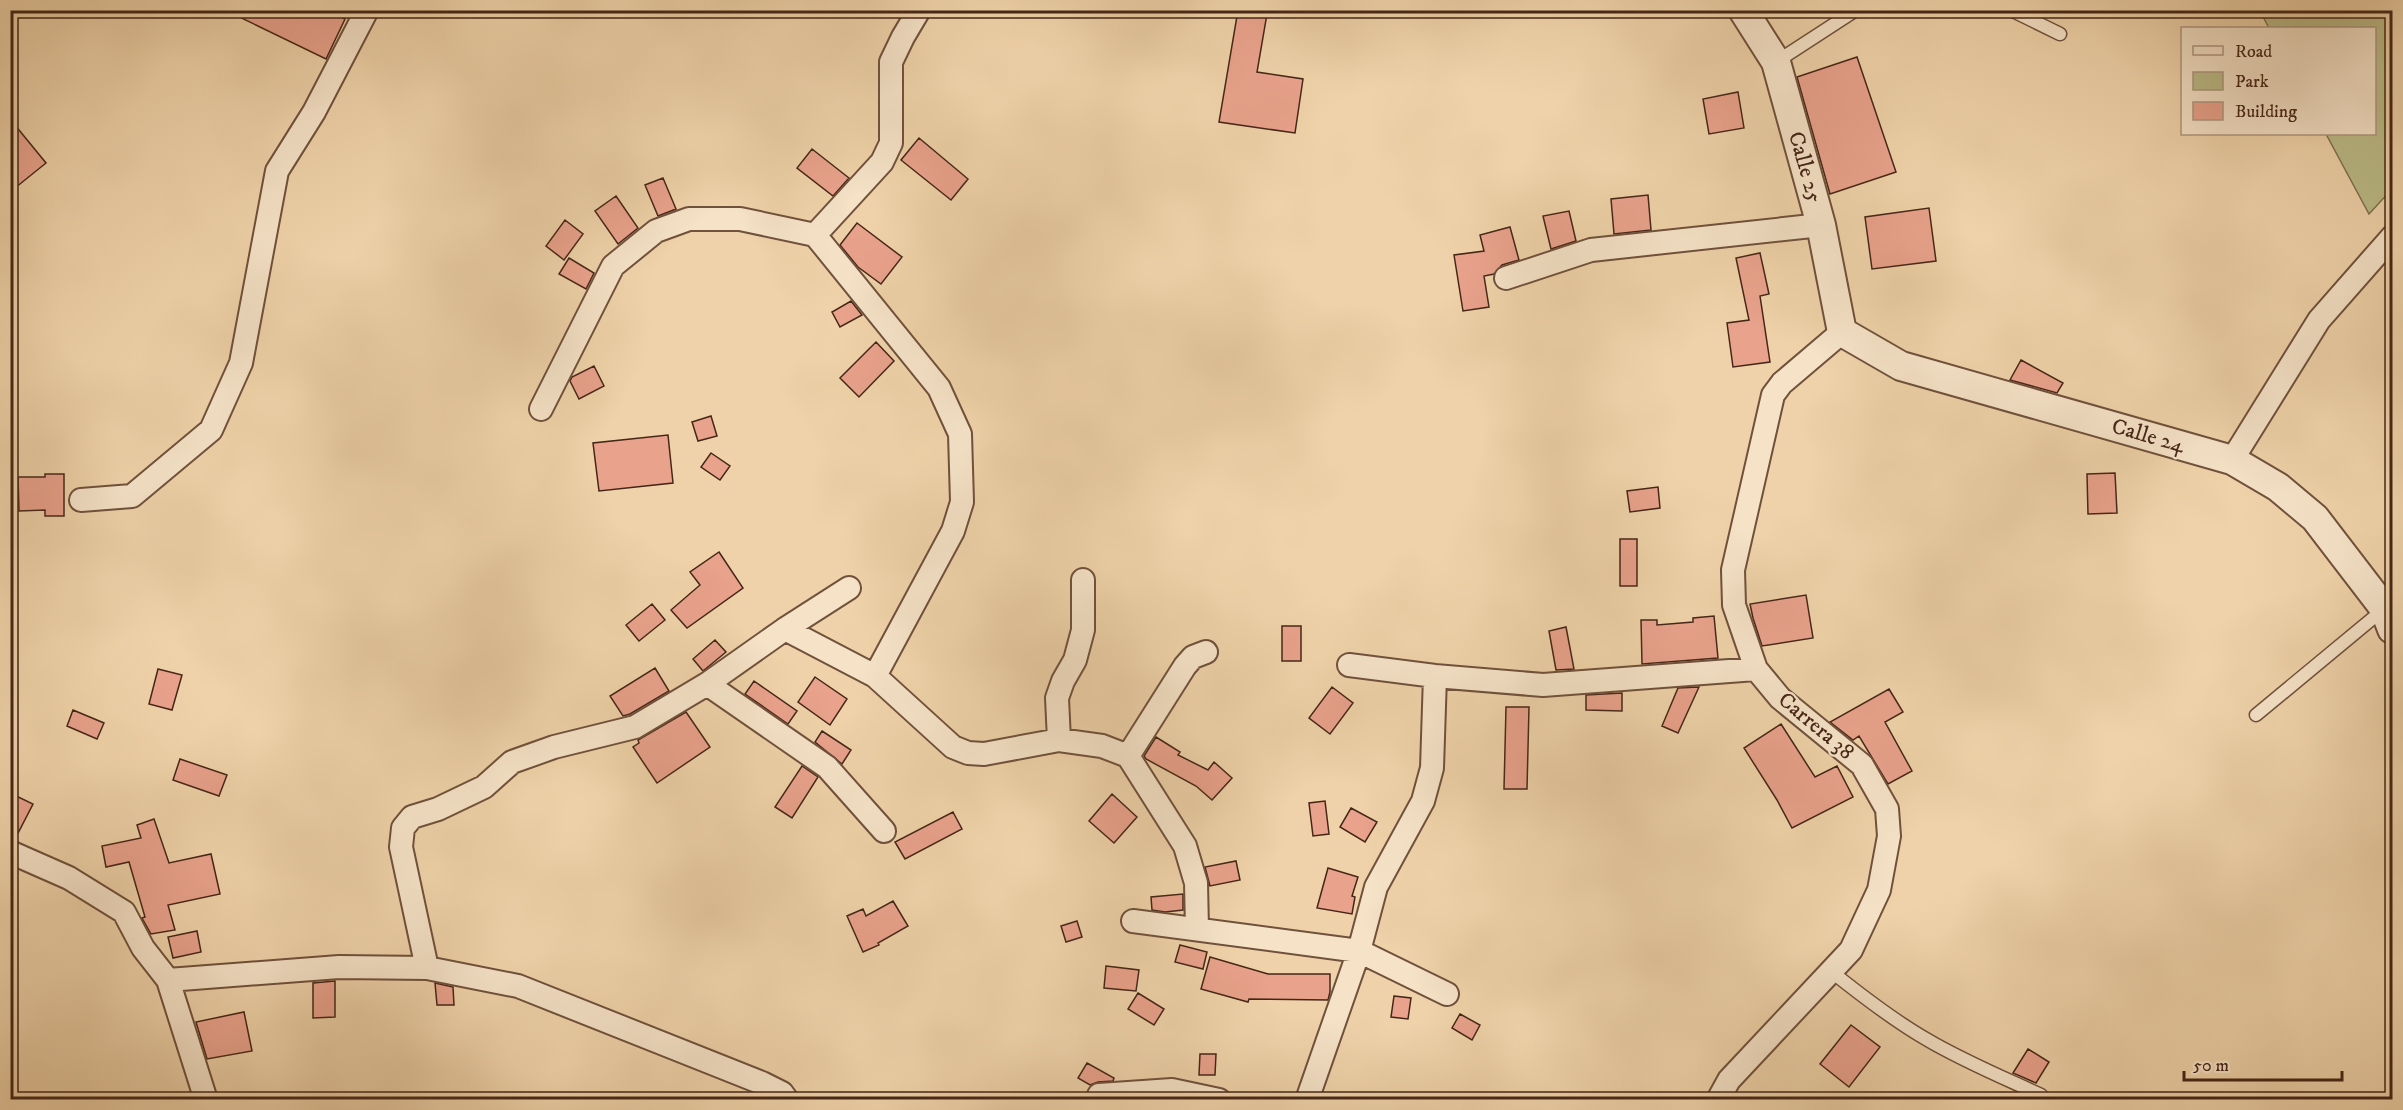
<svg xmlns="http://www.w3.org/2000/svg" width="2403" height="1110" viewBox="0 0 2403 1110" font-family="'IM FELL DW Pica',serif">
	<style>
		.green { fill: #babb87; stroke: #80704f; stroke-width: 1.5 }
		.building { fill: #e9a28c; stroke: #462617; stroke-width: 1.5 }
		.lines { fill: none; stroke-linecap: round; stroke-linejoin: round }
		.service-casing { stroke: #70513c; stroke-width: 15 }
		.minor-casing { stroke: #70513c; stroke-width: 26 }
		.tertiary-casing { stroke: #70513c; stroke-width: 32 }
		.service { stroke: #f5e2c7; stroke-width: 12 }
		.minor { stroke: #f5e2c7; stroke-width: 22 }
		.tertiary { stroke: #f5e2c7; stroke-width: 28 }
		.labels { text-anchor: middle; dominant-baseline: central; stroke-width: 4.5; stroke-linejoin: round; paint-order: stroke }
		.street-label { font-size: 22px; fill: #462617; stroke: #f5e2c7 }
	</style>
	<rect width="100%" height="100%" fill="#efd2a9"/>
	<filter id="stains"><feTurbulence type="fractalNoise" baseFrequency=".00333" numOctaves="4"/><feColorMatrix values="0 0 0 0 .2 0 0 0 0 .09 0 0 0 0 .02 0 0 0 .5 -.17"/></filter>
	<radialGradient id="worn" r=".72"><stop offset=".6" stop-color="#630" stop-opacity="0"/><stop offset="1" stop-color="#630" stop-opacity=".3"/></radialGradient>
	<!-- green -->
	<path class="green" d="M2260 11H2392V189L2369 214 2326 134H2374V28H2269Z"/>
	<!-- building -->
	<path class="building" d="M225 10H328L345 19 326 59Z
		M1238 10 1267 14 1257 72 1303 79 1295 133 1219 122Z
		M1857 57 1896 172 1830 194 1797 77Z
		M1738 92 1744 128 1709 134 1703 99Z
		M10 119 46 163 10 192Z
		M919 138 968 179 951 200 901 160Z
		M812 149 849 178 833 196 797 168Z
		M663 178 676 209 658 216 645 185Z
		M1648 195 1651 230 1614 234 1611 199Z
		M616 196 638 228 618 244 595 211Z
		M1929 208 1936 261 1872 269 1865 217Z
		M1569 211 1576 241 1551 249 1543 216Z
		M565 220 583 234 564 260 546 246Z
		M857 223 902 257 881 284 858 267 840 245Z
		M1510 227 1519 260 1502 265 1494 274 1484 276 1489 307 1463 311 1454 255 1484 251 1480 235Z
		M1760 253 1769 294 1760 296 1770 362 1733 367 1727 323 1749 320 1736 258Z
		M569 258 594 273 586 289 559 274Z
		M851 301 862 315 840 327 832 312Z
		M876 342 894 361 859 397 840 378Z
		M2021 360 2063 383 2057 393 2010 380Z
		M594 366 604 386 579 399 570 381 572 377Z
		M711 416 717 436 698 441 692 422Z
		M668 435 673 483 599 491 593 443Z
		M711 453 730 466 720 480 701 467Z
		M2115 473 2117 513 2088 514 2087 474Z
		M45 474H64V516H45V510L19 511 18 477H45Z
		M1658 487 1660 508 1630 512 1627 491Z
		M1620 539H1637V586H1620Z
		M719 552 743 588 687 628 671 610 700 585 690 572Z
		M1806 595 1813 638 1762 646 1753 618 1750 604Z
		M652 604 665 620 639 641 626 625Z
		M1714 616 1718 658 1642 664 1641 620H1657V625L1693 622V618Z
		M1282 626H1301V661H1282Z
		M1566 627 1574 669 1556 670 1549 631Z
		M715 640 726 652 703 671 693 659Z
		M655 668 669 691 630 714 623 716 610 696Z
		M158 669 182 675 172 710 149 704Z
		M815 677 847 699 830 725 798 702Z
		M754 681 797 711 788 724 745 694Z
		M1332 687 1353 703 1330 734 1309 718Z
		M1699 687 1678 733 1662 726 1678 688Z
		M1889 689 1903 712 1885 722 1912 771 1888 784 1859 736 1853 740 1830 722Z
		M1622 693V711L1586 710V695Z
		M1506 707H1529L1527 789H1504Z
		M73 710 104 723 97 739 67 726Z
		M686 712 710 747 657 783 633 747 639 743 638 740Z
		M1781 724 1815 777 1837 766 1853 797 1792 828 1777 800 1744 748Z
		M822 731 851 750 842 764 815 742Z
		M1156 737 1180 752 1178 755 1208 770 1214 762 1232 778 1212 800 1196 786 1146 759 1144 756Z
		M180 759 227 775 219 796 173 780Z
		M802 766 818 777 792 818 775 807Z
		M10 793 33 804 15 839H10Z
		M1112 794 1137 817 1114 843 1089 821Z
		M1325 801 1329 834 1313 836 1309 803Z
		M1351 808 1377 822 1365 842 1340 827Z
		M953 812 962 829 905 859 895 842Z
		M154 819 169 863 211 854 220 894 168 905 175 930 151 934 142 918 145 917 129 862 106 867 102 846 141 838 137 825Z
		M1236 861 1240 880 1210 886 1205 867Z
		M1328 868 1358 877 1352 896 1355 897 1352 914 1317 908Z
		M1183 894V910L1165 912 1152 910 1151 897Z
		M893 901 908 926 878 943 879 945 863 952 847 916 863 909 866 916Z
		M1077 921 1082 937 1066 942 1061 926Z
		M197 931 201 952 173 958 168 937Z
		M1180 945 1207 952 1203 969 1175 962Z
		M1210 957 1268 974H1330V992L1328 1000 1249 999 1248 1002 1201 989Z
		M1106 966 1139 970 1136 991 1104 988Z
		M335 981V1017L313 1018V983Z
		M435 983 453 987 454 1005H437Z
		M1138 993 1164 1009 1154 1025 1128 1009Z
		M1394 996 1411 998 1408 1019 1391 1017Z
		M244 1012 252 1051 207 1059 196 1022Z
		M1460 1014 1480 1025 1472 1040 1452 1028Z
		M1851 1025 1880 1047 1849 1087 1820 1064Z
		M2028 1049 2049 1062 2036 1083 2013 1073Z
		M1200 1054H1216L1215 1075H1199Z
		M1087 1063 1114 1078 1113 1081 1098 1082 1090 1085 1078 1078Z"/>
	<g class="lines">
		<!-- service casing -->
		<g class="service-casing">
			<path id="service" d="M2011 10 2060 34
				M1776 62 1856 10
				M2256 715 2384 609
				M1832 972C1862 996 1893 1020 1926 1039 1963 1061 2002 1077 2041 1095"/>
		</g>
		<!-- minor casing -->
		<g class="minor-casing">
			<path id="minor" d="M815 235 939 388 960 434 962 502 953 531 875 676
				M1506 278 1591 250 1821 225
				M541 409 613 266 656 231 689 219H740L815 235 882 162 891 143V62L903 37 919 10
				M2232 460 2319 320 2392 237
				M81 500 132 496 211 430 241 363 277 171 314 112 367 10
				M785 629 875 676 953 747 968 753 984 754 1059 740 1102 746 1128 756 1185 846 1196 883 1197 929
				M1349 665 1435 676 1543 685 1756 669
				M707 684 827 767 884 831
				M1059 740 1057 698 1063 681 1075 660 1083 630V580
				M1128 756 1185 666 1193 657 1206 652
				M10 852 69 878 124 912 143 948 168 980 206 1100
				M1133 921 1359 951 1447 994
				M427 968 401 847 403 828 412 817 438 809 484 787 512 762 554 747 635 727 707 684 785 629 849 588
				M168 980 339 967 427 968 518 986 762 1083 782 1093 787 1100
				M1099 1095 1172 1090 1219 1100
				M1307 1100 1359 951 1376 887 1423 801 1432 768 1435 676
				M1718 1100 1729 1080 1851 950 1879 890 1889 836 1887 809 1862 765 1780 698 1756 669 1734 605 1733 570 1773 395 1782 383 1842 332"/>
		</g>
		<!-- tertiary casing -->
		<g class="tertiary-casing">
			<path id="tertiary" d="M1743 10 1776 62 1821 225 1842 332 1901 366 2232 460 2278 487 2315 518 2384 608 2392 629"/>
		</g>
		<!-- service -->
		<use href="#service" class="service"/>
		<!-- minor -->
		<use href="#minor" class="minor"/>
		<!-- tertiary -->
		<use href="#tertiary" class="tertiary"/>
	</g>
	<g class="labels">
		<!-- street labels -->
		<g class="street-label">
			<text transform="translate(1805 167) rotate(74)">Calle 25</text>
			<text transform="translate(2148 436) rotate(16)">Calle 24</text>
			<text transform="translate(1816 726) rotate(40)">Carrera 38</text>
		</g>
	</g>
	<!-- margin -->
	<rect width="2403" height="1110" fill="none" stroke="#efd2a9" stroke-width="36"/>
	<rect x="12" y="12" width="2379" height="1086" fill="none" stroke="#462617" stroke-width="3"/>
	<rect x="18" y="18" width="2367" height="1074" fill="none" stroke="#462617" stroke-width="1.5"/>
	<!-- legend -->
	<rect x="2181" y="27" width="195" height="108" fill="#f5e2c7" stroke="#af9781" stroke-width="1.5"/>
	<rect x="2193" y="46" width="30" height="9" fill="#f5e2c7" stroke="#af9781" stroke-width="1.5"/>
	<text x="2235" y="57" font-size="18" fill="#462617">Road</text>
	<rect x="2193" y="72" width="30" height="18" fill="#babb87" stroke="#af9781" stroke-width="1.5"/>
	<text x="2235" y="87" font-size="18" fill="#462617">Park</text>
	<rect x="2193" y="102" width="30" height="18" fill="#e9a28c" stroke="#af9781" stroke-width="1.5"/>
	<text x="2235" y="117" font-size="18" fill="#462617">Building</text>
	<!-- scale -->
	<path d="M2184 1071v9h158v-9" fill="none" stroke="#462617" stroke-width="3"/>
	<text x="2193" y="1071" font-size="18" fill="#462617" stroke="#f5e2c7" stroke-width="4.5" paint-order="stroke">50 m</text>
	<rect width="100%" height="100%" filter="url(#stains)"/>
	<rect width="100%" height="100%" fill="url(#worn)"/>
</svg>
